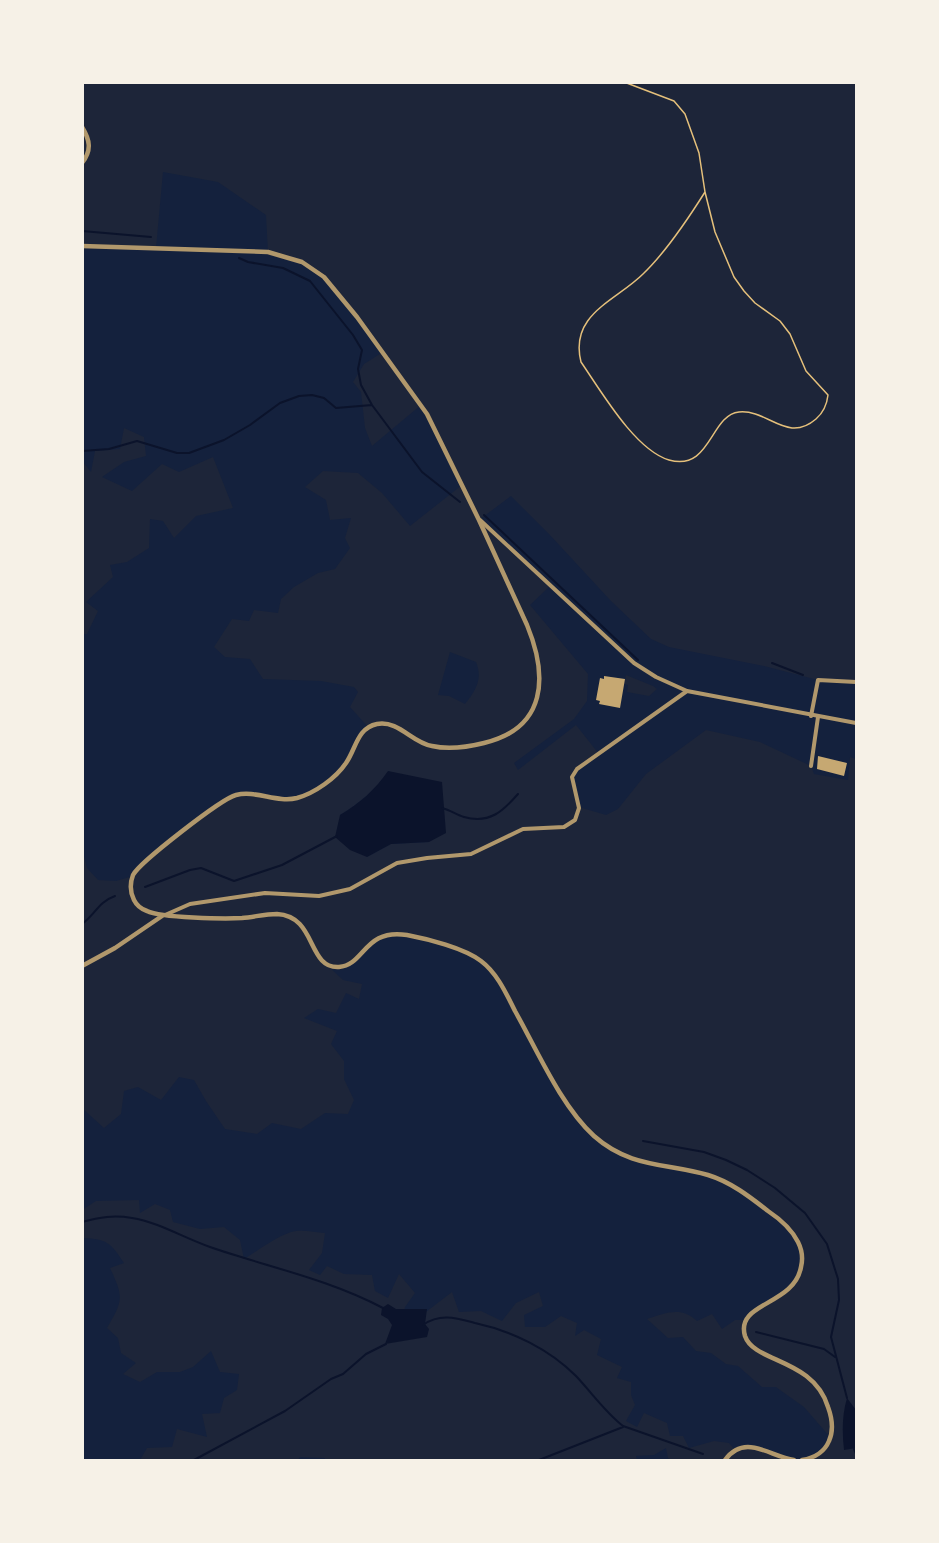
<svg xmlns="http://www.w3.org/2000/svg" width="939" height="1543" viewBox="0 0 939 1543" font-family="'Public Sans',sans-serif">
	<style>
		.green { fill: #1d2539; fill-rule: evenodd }
		.water { fill: #0b132b }
		.lines { fill: none; stroke-linecap: round; stroke-linejoin: round }
		.stream { stroke: #0b132b; stroke-width: 2 }
		.building { fill: #c6a872 }
		.path { stroke: #e5c07b; stroke-width: 1.5 }
		.minor { stroke: #b1986c; stroke-width: 4 }
		.tertiary { stroke: #b1986c; stroke-width: 4.5 }
	</style>
	<rect width="100%" height="100%" fill="#14213d"/>
	<!-- green -->
	<path class="green" d="M83 83H856V682L818 680 764 666 669 647 651 639 611 601 549 534 511 496 479 520 550 586 530 605 588 674 587 701 574 719 514 763 518 770 576 725 599 754 577 769 572 777 579 807 606 815 618 809 646 774 706 730 760 742 811 766 814 774 848 780 850 757 856 759V1460H802L821 1453 830 1437 804 1407 787 1395 776 1387H762L738 1366 726 1364 711 1353 696 1351 683 1337 668 1338 647 1319C666 1313 681 1306 697 1321L712 1314 722 1329 735 1320H746L750 1314 782 1296 800 1274V1249L791 1231 766 1210 721 1180 632 1159 596 1137 569 1105 501 985 487 966 469 954 407 935 381 937 354 960 343 966 326 964 343 980 362 984 359 999 346 993 336 1013 318 1009 304 1018 337 1031 331 1044 344 1061V1079L354 1100 348 1114 325 1113 301 1129 272 1123 257 1134 225 1129 206 1101 194 1080 179 1077 161 1100 138 1087 124 1091 121 1114 104 1128 83 1109V852L87 868 98 880 116 881 133 876 136 870 216 807 237 795 294 798 316 789 344 766 355 743 368 727 350 707 358 692 354 687 321 681 263 679 250 659 225 657 214 647 232 619 249 621 254 610 278 613 281 599 294 587 318 573 335 569 350 548 345 538 351 518 330 520 326 500 305 487 323 471 358 473 382 493 410 526 462 485 421 405 372 446 365 428 361 392 353 382 364 364 383 352 340 294 310 267 268 252 266 215 218 182 163 172 156 248 83 246ZM450 652 476 662C483 679 476 690 465 704L449 696 438 695ZM389 771 429 842 391 844 367 857 340 815C360 803 375 790 389 771Z
		M124 428 144 437 146 456 124 462 102 477 132 491 162 464 179 472 213 457 233 508 196 516 174 538 163 521 150 519 149 548 127 562 110 565 113 577 86 602 98 611 87 634H83V462L91 472 95 451 120 449Z
		M626 675 653 686 657 689 649 696 627 692 628 685 624 684Z
		M139 1200 140 1213 155 1204 170 1210 173 1222 200 1229 224 1227 240 1240 244 1259C259 1250 274 1238 291 1232 301 1229 314 1232 325 1233L322 1253 309 1270 320 1275 327 1266 344 1274 372 1275 375 1291 388 1298 399 1274 415 1293 405 1307 401 1331 452 1292 459 1312 481 1311 502 1321 516 1303 539 1292 543 1306 524 1315 525 1327H545L561 1316 577 1323 575 1336 584 1330 601 1339 597 1355 622 1367 617 1378 631 1382V1395L635 1405 626 1421 637 1427 644 1413 667 1423 670 1436H683L689 1448 714 1441 729 1443 735 1450 750 1447 794 1460H671L668 1458 666 1448 654 1455 636 1456 637 1460H325V1458L300 1457 298 1460H140L147 1448 172 1447 177 1429 207 1437 202 1414 220 1413 224 1398 237 1390 239 1374 220 1372 211 1351 193 1367 180 1372H157L140 1382 123 1374 136 1363 121 1353 118 1338 107 1328C123 1300 124 1298 110 1268L124 1263C111 1243 107 1239 83 1238L82 1210 96 1201Z"/>
	<!-- water -->
	<path class="water" d="M388 771 442 782 446 833 429 842 391 844 367 857 350 850 335 837 340 815C360 803 375 790 388 771Z
		M388 1304 396 1309H427L425 1324 429 1329 427 1337 385 1344 392 1325 388 1319 381 1315 382 1308Z
		M847 1398 856 1410V1448L844 1450C842 1432 842 1415 847 1398Z"/>
	<g class="lines">
		<!-- stream -->
		<path class="stream" d="M82 231 151 237
			M239 258 248 262 283 268 310 281 353 335 362 350 358 369 361 385 372 405 422 472 460 502
			M82 451 109 449 137 441 177 453H189L224 440 250 425 280 403 299 396 312 395 324 398 336 408 372 405
			M484 515 638 660
			M772 663 803 675
			M442 808C450 810 457 815 464 817 490 824 503 811 518 794
			M145 887 190 870 201 868 234 881 282 865 337 836
			M82 924C95 915 98 902 115 896
			M643 1141 704 1152 726 1160 747 1170 775 1188 805 1213 827 1244 838 1279 839 1300 831 1337 847 1398
			M82 1222C100 1217 114 1215 132 1218 158 1222 184 1238 210 1247 268 1267 328 1279 383 1308
			M423 1325C440 1313 456 1318 475 1323 512 1331 549 1349 576 1376 592 1393 605 1412 623 1426L703 1454
			M756 1332 824 1349 835 1357
			M854 1449 856 1454
			M194 1460 285 1411 331 1379 343 1374 366 1354 386 1344
			M539 1460 623 1427"/>
	</g>
	<!-- building -->
	<path class="building" d="M604 676 625 679 620 708 599 704 600 701 596 700 600 678 604 679Z
		M818 756 847 763 844 776 817 769Z"/>
	<g class="lines">
		<!-- path -->
		<path class="path" d="M624 82 674 101 685 114 699 153 705 192 715 232 734 277 744 291 755 303 780 321 790 334 806 371 828 395C827 404 824 412 816 419 787 444 768 409 739 412 710 415 711 472 669 460 635 450 601 391 581 362 569 314 616 301 643 274 666 252 688 219 705 192"/>
		<!-- minor -->
		<path class="minor" d="M480 520 634 663 656 677 687 691 856 723
			M811 716 818 680 856 682
			M811 766 818 717
			M165 915 190 904 265 893 319 896 350 889 397 863 427 858 471 854 523 829 564 827 575 820 579 808 572 777 577 769 687 691"/>
		<!-- tertiary -->
		<path class="tertiary" d="M82 127C90 140 92 150 82 163
			M82 246 268 252 302 262 324 277 357 317 427 414 479 520 527 625C548 676 547 728 484 743 468 747 449 750 432 746 412 743 399 720 377 724 357 728 356 749 346 763 336 778 315 793 297 798 277 803 256 790 236 795 221 799 140 862 133 875 130 883 130 892 134 900 137 906 141 909 147 911 161 918 225 919 242 918 254 917 265 914 277 914 317 916 307 969 339 967 365 965 364 928 407 935 428 939 464 948 481 961 497 973 506 993 515 1011 537 1050 561 1106 594 1136 630 1168 666 1163 708 1175 731 1182 750 1197 768 1211 780 1219 791 1228 798 1242 802 1250 803 1259 801 1267 794 1306 735 1302 745 1336 754 1363 813 1358 828 1407 832 1418 834 1430 829 1441 824 1453 814 1458 802 1460
			M82 966 115 948 162 916
			M725 1460C745 1433 769 1456 794 1460"/>
	</g>
	<!-- border -->
	<rect width="939" height="1543" fill="none" stroke="#f6f1e7" stroke-width="168"/>
</svg>
